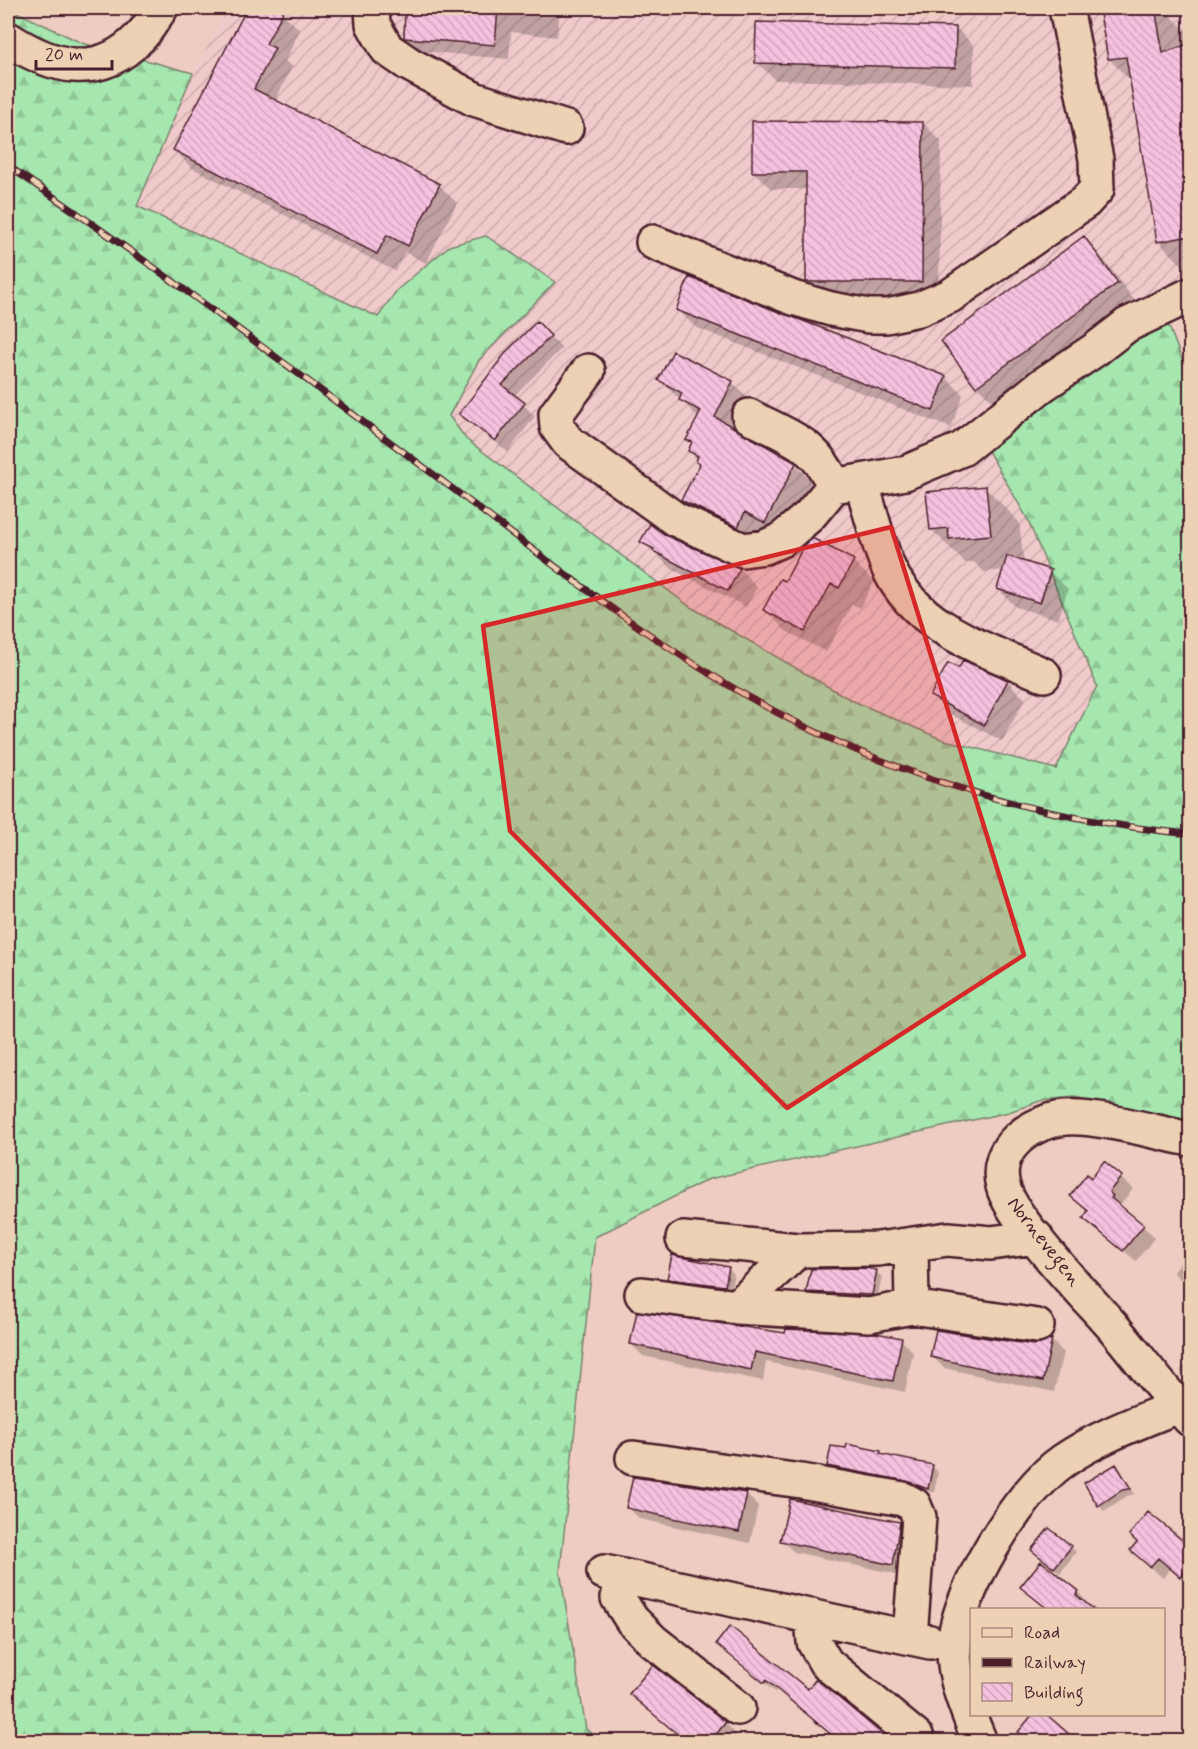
<svg xmlns="http://www.w3.org/2000/svg" width="1198" height="1749" viewBox="0 0 1198 1749" font-family="Mynerve,sans-serif">
	<style>
		.industrial { fill: url(#industrial-furrows) }
		.forest { fill: url(#forest-firs); stroke: #78836d; stroke-width: 1.5 }
		.shadow { fill: #0003 }
		.building { fill: url(#building-back-hatch); stroke: #4a1f2b; stroke-width: 1.5 }
		.lines { fill: none; stroke-linecap: round; stroke-linejoin: round }
		.minor-casing { stroke: #4a1f2b; stroke-width: 38 }
		.minor { stroke: #edd1b4; stroke-width: 33 }
		.rail-casing { stroke: #4a1f2b; stroke-width: 7 }
		.rail { stroke: #edd1b4; stroke-width: 4.5; stroke-dasharray: 14; stroke-linecap: butt }
		.marked { fill: #d62828; fill-opacity: 0.2; stroke: #d62828; stroke-width: 4.5; stroke-linejoin: round }
		.labels { text-anchor: middle; dominant-baseline: central; stroke-width: 5; stroke-linejoin: round; paint-order: stroke }
		.street-label { font-size: 20px; fill: #4a1f2b; stroke: #edd1b4 }
	</style>
	<defs>
		<pattern id="industrial-furrows" width="10" height="10" patternUnits="userSpaceOnUse" patternTransform="scale(1.5)"><rect width="10" height="10" fill="#f0c9ca"/><path d="M-1 1l2-2M0 10L10 0M9 11l2-2" fill="none" stroke="#cfacae"/></pattern>
		<pattern id="forest-firs" width="22" height="20" patternUnits="userSpaceOnUse" patternTransform="scale(1.5)"><rect width="22" height="20" fill="#a6e7af"/><path d="M5 1l3.5 6h-7zM16 11l3.5 6h-7z" fill="#90c697"/></pattern>
		<pattern id="building-back-hatch" width="6" height="6" patternUnits="userSpaceOnUse" patternTransform="scale(1.5)"><rect width="6" height="6" fill="#f4c1de"/><path d="M-1 5l2 2M0 0l6 6M5-1l2 2" fill="none" stroke="#d3a5bf"/></pattern>
	</defs>
	<rect width="100%" height="100%" fill="#efccc1"/>
	<filter id="ink" filterUnits="userSpaceOnUse"><feTurbulence type="fractalNoise" baseFrequency=".0167" numOctaves="2"/><feDisplacementMap in="SourceGraphic" scale="12" xChannelSelector="R" yChannelSelector="G"/><feConvolveMatrix kernelMatrix="1 2 1 2 8 2 1 2 1" color-interpolation-filters="sRGB"/></filter>
	<g filter="url(#ink)">
		<!-- industrial -->
		<path class="industrial" d="M228 8H1190V303L984 444 1027 518 1097 686 1057 769 941 739 851 700 689 606 466 439 449 416 479 360 555 282 397 290 378 317 136 206 193 73Z"/>
		<!-- forest -->
		<path class="forest" d="M8 8 82 43 193 73 137 206 378 317 397 290 449 246 486 236 555 282 479 360 449 416 466 439 689 606 851 700 941 739 1056 769 1097 686 1027 518 984 444 1164 314 1190 380V1122L1074 1098 1040 1101 1009 1112 709 1179 595 1237 560 1571 586 1729 600 1741 8 1742Z"/>
		<!-- shadow -->
		<path class="shadow" d="M249 8H272L282 13 300 30 285 61 292 67 275 101 439 185 457 203 426 263 405 252 395 271 192 168 174 150Z
			M407 8H560L557 37 511 32 509 59 419 51 404 36Z
			M1101 8H1163L1186 31 1190 45V273L1158 241 1131 81 1109 59Z
			M956 28 974 46 973 85 775 80 757 62Z
			M923 123 941 141 939 299H826L808 281V189H771L753 171Z
			M1083 238 1101 256 1135 301 995 404 977 386 944 341Z
			M690 278 946 377 963 395 951 428 695 327 677 309Z
			M537 324 562 348 514 396 535 416 508 452 461 414Z
			M660 380 732 382 766 416 753 441 795 465 829 498 804 547 853 561 874 582 860 608 852 604 826 652 786 631 765 610 785 583 800 556 779 545 717 534 683 500 701 465 690 451 693 444 688 439 699 418Z
			M986 488 1019 522 1024 563 1050 572 1068 589 1058 620 1016 607 998 589 1004 570 984 572 974 562 965 563 931 529Z
			M666 537 740 569 757 587 746 607 672 569 642 541Z
			M960 670 1007 681 1025 699 1002 741 950 714 932 696Z
			M1104 1163 1133 1189 1120 1205 1123 1209 1155 1237 1136 1261 1085 1218 1089 1212 1072 1196 1091 1180Z
			M1190 1250V1289L1173 1272Z
			M728 1268 734 1274 730 1291 674 1284 669 1278Z
			M876 1272 882 1277 877 1300 813 1297 808 1292Z
			M786 1335 901 1340 913 1352 905 1392 766 1362 763 1381 643 1356 631 1344Z
			M1051 1340 1063 1352 1054 1392 944 1368 932 1356 1034 1346Z
			M1190 1358V1380L1180 1371Z
			M880 1452 885 1457 933 1467 938 1472 934 1493 913 1486 834 1472 828 1466Z
			M1115 1466 1135 1494 1127 1496 1104 1511 1099 1505Z
			M746 1494 758 1506 750 1543 640 1519 628 1508Z
			M899 1524 911 1536 905 1576 794 1552 782 1540Z
			M1139 1543 1190 1549V1586L1170 1569 1163 1578 1144 1562 1132 1550Z
			M1071 1547 1076 1552 1060 1573 1038 1555Z
			M1078 1592 1089 1604 1087 1606 1091 1610H1048L1034 1598Z
			M718 1644 808 1691 777 1690 775 1692Z
			M631 1694 725 1723 737 1735 731 1742H687Z"/>
		<!-- building -->
		<path class="building" d="M247 8H285L266 44 275 48 254 89 440 184 408 246 387 235 377 254 173 150Z
			M405 8H498L495 45 404 38Z
			M1099 8H1155L1163 53 1191 43V236L1157 242 1126 57 1108 59Z
			M756 22 956 27 955 68 755 63Z
			M752 121 923 122 922 282H806V172H752Z
			M1084 236 1118 283 976 387 941 341Z
			M689 277 946 376 933 411 676 310Z
			M537 321 551 336 502 385 525 403 495 441 459 414 507 351Z
			M673 351 733 381 715 417 796 463 765 523 745 512 738 527 681 500 700 464 696 462 698 456 688 451 692 442 686 440 701 411 679 400 682 393 658 380Z
			M986 486 991 535 949 539 948 528 930 530 926 492Z
			M650 524 667 536 740 568 728 591 653 551 654 549 640 542Z
			M812 538 854 560 839 588 831 584 805 632 763 610 780 579 785 581 805 544Z
			M1007 556 1051 570 1040 603 997 589Z
			M963 660 1008 680 984 725 930 696 948 663 959 668Z
			M1104 1161 1122 1176 1109 1192 1113 1196 1111 1198 1144 1225 1123 1251 1083 1218 1088 1211 1070 1196 1087 1174 1091 1178Z
			M672 1255 729 1267 725 1286 667 1279Z
			M865 1268 877 1270 872 1295 806 1292 811 1269Z
			M637 1311 785 1333 786 1329 876 1333 902 1338 893 1381 755 1352 751 1370 630 1344Z
			M936 1330 1034 1345 1052 1339 1043 1381 930 1357Z
			M847 1444 881 1451 880 1454 933 1465 928 1489 906 1481 827 1466 831 1446 846 1448Z
			M1116 1464 1131 1489 1122 1490 1098 1506 1084 1483Z
			M633 1477 747 1493 739 1532 626 1508Z
			M790 1499 900 1522 893 1565 780 1541Z
			M1148 1512 1191 1547V1566L1180 1577 1158 1558 1150 1567 1130 1550 1137 1542 1129 1535Z
			M1049 1528 1072 1546 1054 1568 1031 1550Z
			M1041 1561 1079 1591 1076 1595 1094 1610H1049L1020 1587Z
			M730 1626 808 1689 816 1679 892 1742H840L766 1680 764 1683 716 1644Z
			M653 1665 726 1722 710 1742H687L629 1694Z
			M1033 1714H1046L1078 1742H1029L1018 1732Z"/>
		<g class="lines">
			<!-- minor casing -->
			<g class="minor-casing">
				<path id="minor" d="M372 8 373 24 387 49 409 64 474 99 566 128
					M8 39C52 67 97 81 139 38 148 30 154 17 161 8
					M653 242 793 298 831 309 869 316H887L919 309 950 296 1085 202 1097 189 1096 159 1066 8
					M588 371 556 414 557 427 568 442 675 519 743 550 765 547 781 540 809 516 834 486C816 442 788 437 749 416
					M861 481C870 510 877 541 889 569 918 630 986 649 1044 675
					M834 486 905 473 962 449 1041 386 1096 349 1127 325 1190 295
					M1190 1139C1157 1133 1096 1115 1065 1118 1033 1121 992 1147 1003 1186 1012 1221 1087 1297 1114 1328 1139 1358 1163 1391 1190 1419
					M683 1239 798 1250 878 1249 948 1239 991 1243 1036 1237
					M911 1246 912 1307
					M642 1294 737 1307 869 1315 912 1307 1037 1326
					M737 1307 798 1250
					M633 1458 801 1481 903 1499 914 1505 919 1517 910 1637
					M604 1572 930 1642
					M623 1576 618 1598 632 1620 653 1641 738 1708
					M812 1616 814 1642 826 1663 917 1738
					M980 1742C968 1712 954 1682 954 1650 954 1596 1019 1491 1063 1461 1097 1437 1139 1422 1178 1406"/>
			</g>
			<!-- minor -->
			<use href="#minor" class="minor"/>
			<!-- rail casing -->
			<g class="rail-casing">
				<path id="rail" d="M8 166C157 266 300 375 445 483 533 549 620 619 715 677 858 766 1023 818 1190 834"/>
			</g>
			<!-- rail -->
			<use href="#rail" class="rail"/>
		</g>
	</g>
	<!-- marked area -->
	<path class="marked" d="M891 527 1024 955 787 1108 510 831 483 626Z"/>
	<g class="labels">
		<!-- street labels -->
		<g class="street-label">
			<text transform="translate(1044 1242) rotate(52)">Nornevegen</text>
		</g>
	</g>
	<!-- margin -->
	<rect width="1198" height="1749" fill="none" stroke="#edd1b4" stroke-width="30"/>
	<rect x="15" y="15" width="1168" height="1719" fill="none" stroke="#4a1f2b" stroke-width="2" filter="url(#ink)"/>
	<!-- legend -->
	<rect x="970" y="1608" width="195" height="108" fill="#edd1b4" stroke="#ac8a7d" stroke-width="1.5"/>
	<rect x="982" y="1628" width="30" height="9" fill="#edd1b4" stroke="#ac8a7d" stroke-width="1.5"/>
	<text x="1024" y="1638" font-size="18" fill="#4a1f2b">Road</text>
	<rect x="982" y="1658" width="30" height="9" fill="#4a1f2b" stroke="#ac8a7d" stroke-width="1.5"/>
	<text x="1024" y="1668" font-size="18" fill="#4a1f2b">Railway</text>
	<rect x="982" y="1683" width="30" height="18" fill="url(#building-back-hatch)" stroke="#ac8a7d" stroke-width="1.5"/>
	<text x="1024" y="1698" font-size="18" fill="#4a1f2b">Building</text>
	<!-- scale -->
	<path d="M36 60v9h76v-9" fill="none" stroke="#4a1f2b" stroke-width="3"/>
	<text x="45" y="60" font-size="18" fill="#4a1f2b" stroke="#edd1b4" stroke-width="4.5" paint-order="stroke">20 m</text>
</svg>
